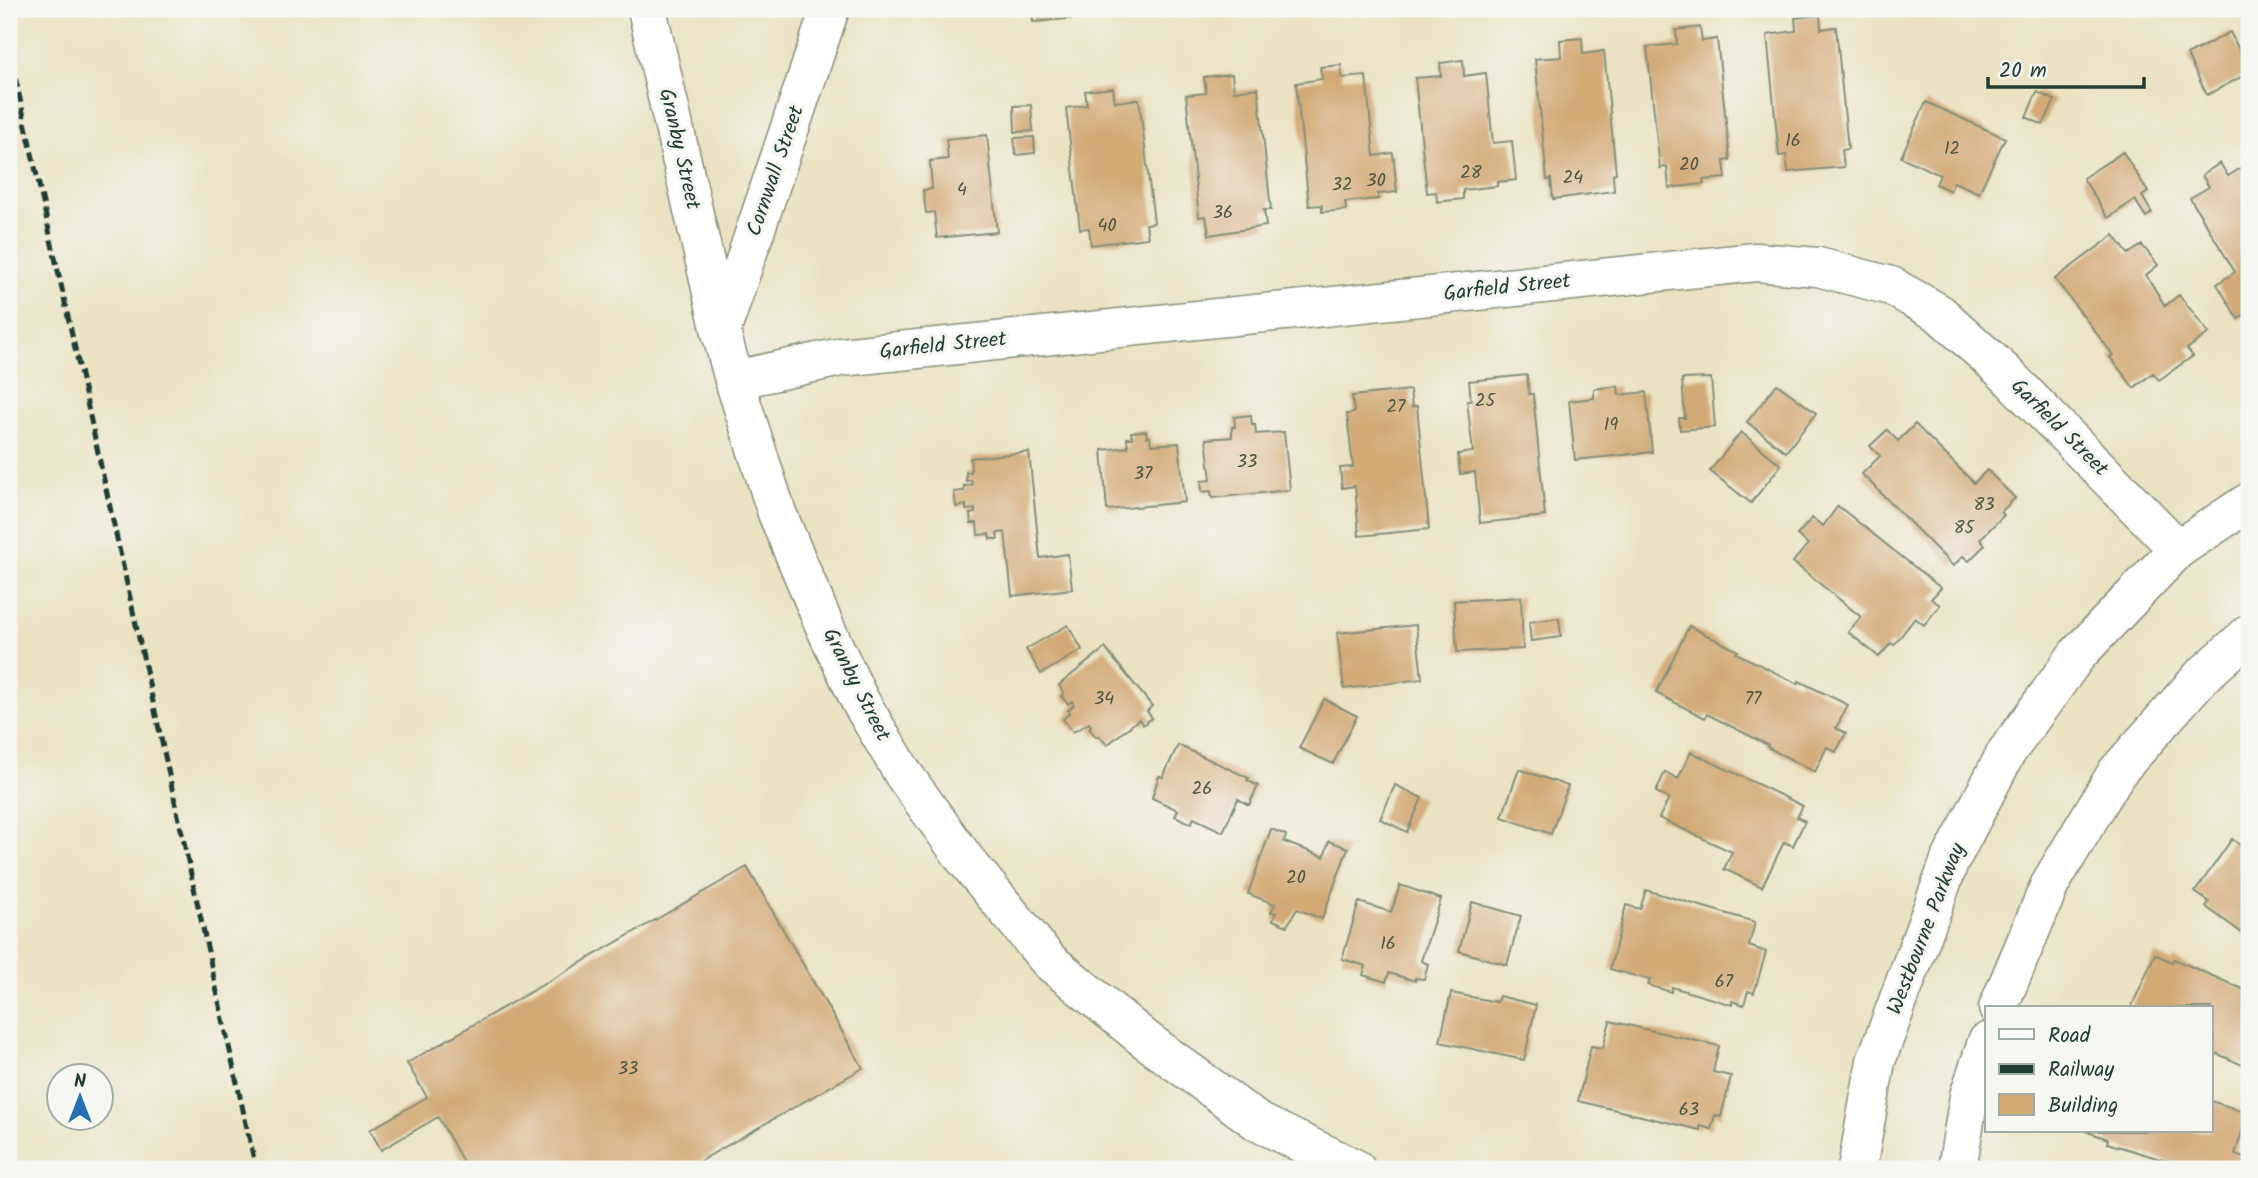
<svg xmlns="http://www.w3.org/2000/svg" width="2258" height="1178" viewBox="0 0 2258 1178" font-family="Kalam,sans-serif">
	<style>
		.building { fill: #d3a974 }
		.lines { fill: none; stroke-linecap: round; stroke-linejoin: round }
		.minor-casing { stroke: #84907a; stroke-width: 41 }
		.major-casing { stroke: #84907a; stroke-width: 41 }
		.minor { stroke: #fff; stroke-width: 38 }
		.major { stroke: #fff; stroke-width: 38 }
		.rail { stroke: #1f3d34; stroke-width: 5; stroke-dasharray: 10 5; stroke-linecap: butt }
		.labels { text-anchor: middle; dominant-baseline: central; stroke-width: 7; stroke-linejoin: round; paint-order: stroke }
		.number-label { font-size: 18px; fill: #4c5844 }
		.street-label { font-size: 21px; fill: #1f3d34; stroke: #f6f6f2 }
	</style>
	<rect width="100%" height="100%" fill="#f6f6f2"/>
	<filter id="ink" filterUnits="userSpaceOnUse"><feTurbulence type="fractalNoise" baseFrequency=".0143" numOctaves="2"/><feDisplacementMap in="SourceGraphic" scale="14" xChannelSelector="R" yChannelSelector="G"/><feConvolveMatrix kernelMatrix="1 2 1 2 8 2 1 2 1" color-interpolation-filters="sRGB"/></filter>
	<filter id="wash" filterUnits="userSpaceOnUse"><feTurbulence type="fractalNoise" baseFrequency=".00686" numOctaves="4" result="noise"/><feDisplacementMap in="SourceGraphic" scale="28" xChannelSelector="R" yChannelSelector="G"/><feGaussianBlur stdDeviation="1.57" result="paint"/><feColorMatrix in="noise" values="0 0 0 0 0 0 0 0 0 0 0 0 0 0 0 0 0 1.4 0 .05"/><feComposite in="paint" operator="in"/></filter>
	<g filter="url(#wash)">
		<rect width="100%" height="100%" fill="#eae2c1"/>
		<g id="blocks">
			<!-- building -->
			<path class="building" d="M1032 9H1076L1077 18 1033 22Z
				M1820 15 1821 29 1836 27 1848 149 1842 150 1844 167 1788 172 1786 155 1779 156 1767 35 1796 31 1795 18Z
				M1700 27 1702 41 1717 39 1730 160 1724 161 1726 178 1703 180 1704 184 1669 188 1667 167 1660 168 1647 47 1677 44 1676 30Z
				M2230 32 2249 69V73L2207 95 2187 55Z
				M1582 38 1583 54 1604 51 1616 173 1613 174 1614 191 1553 199 1551 179 1547 180 1535 59 1561 57 1560 40Z
				M1463 60 1464 76 1486 73 1493 143 1512 141 1516 180 1497 182V186L1463 190V199L1437 202 1436 192 1427 193 1415 78 1441 76 1440 63Z
				M1341 65 1342 78 1366 76 1374 156 1393 153 1397 192 1378 194V199L1345 202 1346 210 1322 212V205L1309 206 1296 83 1322 79 1320 67Z
				M1232 74 1234 91 1258 88 1271 210H1264L1266 226 1209 235 1206 216 1199 217 1186 95 1206 93 1204 77Z
				M1113 88 1115 102 1139 99 1154 223 1146 224 1148 238 1091 245 1089 228 1080 229 1066 108 1087 105 1085 91Z
				M2037 92 2055 100 2043 125 2026 117Z
				M1926 102 2005 138 1979 193 1954 182 1950 191 1936 184 1940 175 1901 157Z
				M1031 105 1033 131 1015 132 1014 106Z
				M987 135 997 232 937 238 934 212 926 213 923 190 932 189 930 161 948 159 946 139Z
				M1034 137 1035 153 1016 155 1014 138Z
				M2123 152 2148 192 2142 196 2152 213 2146 217 2135 200 2108 218 2083 178Z
				M2220 163 2228 176 2249 163V312L2238 319 2217 284 2235 272 2190 198 2209 187 2202 175Z
				M2114 235 2128 254 2142 245 2158 265 2146 275 2165 306 2179 295 2209 333 2187 349 2193 356 2159 380 2153 373 2134 388 2110 357 2113 355 2055 279Z
				M1527 375 1529 394H1533L1545 516 1480 523 1475 472 1460 474 1458 454 1473 452 1467 401H1471L1469 381Z
				M1711 378 1715 427 1680 430 1679 418H1685L1682 379Z
				M1777 384 1816 413 1786 452 1747 422Z
				M1618 386 1619 395 1646 392 1652 452 1575 460 1569 401 1594 398V389Z
				M1410 390 1412 407 1417 406 1429 529 1359 536 1355 486 1342 488 1340 468 1353 467 1347 414 1354 413 1352 396Z
				M1251 415 1252 425H1255L1256 434 1284 432 1290 490 1212 498 1211 491 1202 492 1201 481 1211 480 1206 439 1232 437V427H1235L1234 417Z
				M1915 424 1974 483 1987 470 2015 498 2001 512 2004 515 1980 539 1985 545 1969 561 1963 556 1953 566 1862 474 1880 456 1870 446 1887 430 1898 441Z
				M1146 431 1147 437H1150L1151 445 1179 443 1185 502 1107 510 1102 450 1128 447 1127 438H1132L1131 432Z
				M1741 432 1781 465 1751 503 1710 471Z
				M1029 452 1040 558 1068 554 1072 589 1012 596 1005 532 997 533 998 539H990L989 534 978 535 977 523H971L970 514 975 513V509L966 510V505L956 507 954 492 964 491V486L972 485 971 480 966 481V472H971L970 458Z
				M1838 506 1941 588 1931 599 1940 605 1924 625 1915 618 1894 645 1891 643 1879 657 1848 632 1861 617 1793 562 1808 544 1797 535 1812 518 1823 526Z
				M1521 597 1523 649 1457 652 1454 601Z
				M1559 618 1561 637 1531 641 1529 622Z
				M1068 625 1082 650 1041 674 1026 649Z
				M1416 625 1422 679 1344 689 1337 633Z
				M1689 626 1738 651 1736 653 1798 684 1799 681 1848 705 1836 728 1846 733 1836 752 1827 747 1815 772 1767 747 1768 745 1707 714 1705 718 1656 693Z
				M1105 648 1152 706 1147 711 1152 718 1143 725 1139 719 1107 745 1099 735 1096 737 1089 728 1091 726 1089 723 1073 732 1063 719 1070 712 1068 710 1074 705 1072 701 1068 704 1061 696 1064 693 1059 685Z
				M1324 699 1357 716 1333 764 1299 748Z
				M1178 745 1249 778 1247 780 1258 786 1249 805 1238 799 1223 832 1194 818 1191 824 1175 816 1178 810 1152 798 1159 776 1163 777Z
				M1691 752 1803 806 1797 817 1805 821 1793 846 1784 842 1762 887 1724 869 1732 852 1659 818 1669 798 1656 792 1665 772 1678 779Z
				M1519 769 1568 786 1551 834 1502 817Z
				M1395 785 1422 798 1407 832 1380 819Z
				M1271 829 1286 835 1284 842 1324 857 1329 841 1348 848 1322 919 1297 909 1287 926 1273 920 1276 913 1271 912 1275 904 1248 894Z
				M2232 839 2247 850 2249 846V938L2206 907 2209 902 2195 892Z
				M747 867 863 1068 686 1169H467L438 1117 381 1150 370 1130 427 1097 407 1063Z
				M1400 885 1441 899 1421 961 1428 964 1424 979 1415 978V981L1389 973 1386 982 1363 975 1366 966 1342 959 1359 902 1391 912Z
				M1646 890 1755 922 1749 946 1766 952 1754 993 1748 991 1744 1005 1732 1001V1005L1672 987 1671 992 1648 985 1650 980 1610 969 1626 905 1640 909Z
				M1472 902 1521 916 1507 965 1459 951Z
				M2155 954 2172 962 2174 959 2249 992V1068L2211 1051V1008H2131Z
				M1451 993 1497 1002 1499 996 1536 1005 1524 1060 1440 1042Z
				M1610 1021 1719 1046 1713 1072 1731 1076 1721 1117 1715 1115 1711 1129 1700 1126V1130L1578 1101 1591 1046 1603 1048Z
				M2211 1101 2248 1113 2235 1154 2249 1158 2247 1169H2194L2107 1143 2108 1139 2085 1131H2211Z"/>
		</g>
	</g>
	<g filter="url(#ink)">
		<use href="#blocks" fill-opacity="0" stroke="#84907a" stroke-width="2"/>
		<g class="lines">
			<!-- minor casing -->
			<g class="minor-casing">
				<path id="minor" d="M721 332 830 9
					M734 380 841 357 1756 262 1818 267 1891 286 1939 313 2004 372 2178 549"/>
			</g>
			<!-- major casing -->
			<g class="major-casing">
				<path id="major" d="M647 9 721 332 734 380 777 513 825 627 860 701 904 775 964 858 1049 961 1146 1040 1258 1122 1356 1169
					M1998 1008 2051 882 2117 772 2201 677 2249 634
					M1857 1169 1876 1061 1949 863 2006 753 2077 655 2178 549 2249 502
					M1957 1169 1969 1096 1987 1042"/>
			</g>
			<!-- minor -->
			<use href="#minor" class="minor"/>
			<!-- major -->
			<use href="#major" class="major"/>
			<!-- rail -->
			<path class="rail" d="M9 49 256 1169"/>
		</g>
	</g>
	<g class="labels">
		<!-- number labels -->
		<g class="number-label">
			<text x="1793" y="141">16</text>
			<text x="1952" y="149">12</text>
			<text x="1689" y="165">20</text>
			<text x="1471" y="173">28</text>
			<text x="1573" y="178">24</text>
			<text x="1376" y="181">30</text>
			<text x="1342" y="185">32</text>
			<text x="962" y="190">4</text>
			<text x="1223" y="213">36</text>
			<text x="1107" y="226">40</text>
			<text x="1485" y="401">25</text>
			<text x="1396" y="407">27</text>
			<text x="1611" y="425">19</text>
			<text x="1247" y="462">33</text>
			<text x="1143" y="474">37</text>
			<text x="1984" y="505">83</text>
			<text x="1964" y="528">85</text>
			<text x="1104" y="699">34</text>
			<text x="1753" y="699">77</text>
			<text x="1202" y="789">26</text>
			<text x="1296" y="878">20</text>
			<text x="1388" y="944">16</text>
			<text x="1724" y="982">67</text>
			<text x="628" y="1069">33</text>
			<text x="1689" y="1110">63</text>
		</g>
		<!-- street labels -->
		<g class="street-label">
			<text transform="translate(679 149) rotate(77)">Granby Street</text>
			<text transform="translate(776 171) rotate(-71)">Cornwall Street</text>
			<text transform="translate(1507 288) rotate(-6)">Garfield Street</text>
			<text transform="translate(943 346) rotate(-6)">Garfield Street</text>
			<text transform="translate(2059 428) rotate(45)">Garfield Street</text>
			<text transform="translate(856 685) rotate(63)">Granby Street</text>
			<text transform="translate(1927 929) rotate(-69)">Westbourne Parkway</text>
		</g>
	</g>
	<!-- margin -->
	<rect width="2258" height="1178" fill="none" stroke="#f6f6f2" stroke-width="35"/>
	<!-- legend -->
	<rect x="1985" y="1006" width="228" height="126" fill="#f6f6f2" stroke="#a0aca6" stroke-width="2"/>
	<rect x="1999" y="1029" width="35" height="10" fill="#ffffff" stroke="#a0aca6" stroke-width="2"/>
	<text x="2048" y="1042" font-size="21" fill="#1f3d34">Road</text>
	<rect x="1999" y="1064" width="35" height="10" fill="#1f3d34" stroke="#a0aca6" stroke-width="2"/>
	<text x="2048" y="1076" font-size="21" fill="#1f3d34">Railway</text>
	<rect x="1999" y="1094" width="35" height="21" fill="#d3a974" stroke="#a0aca6" stroke-width="2"/>
	<text x="2048" y="1112" font-size="21" fill="#1f3d34">Building</text>
	<!-- north arrow -->
	<g transform="translate(80 1097)"><circle r="33" fill="#f6f6f2" stroke="#a0aca6" stroke-width="2"/>
	<path d="M0-5L12 26L0 18L-12 26Z" fill="#1f6fb2"/>
	<text y="-10" font-size="19" font-weight="bold" text-anchor="middle" fill="#1f3d34">N</text>
	</g>
	<!-- scale -->
	<path d="M1988 77v10h156v-10" fill="none" stroke="#1f3d34" stroke-width="3.5"/>
	<text x="1999" y="77" font-size="21" fill="#1f3d34" stroke="#f6f6f2" stroke-width="5" paint-order="stroke">20 m</text>
</svg>
